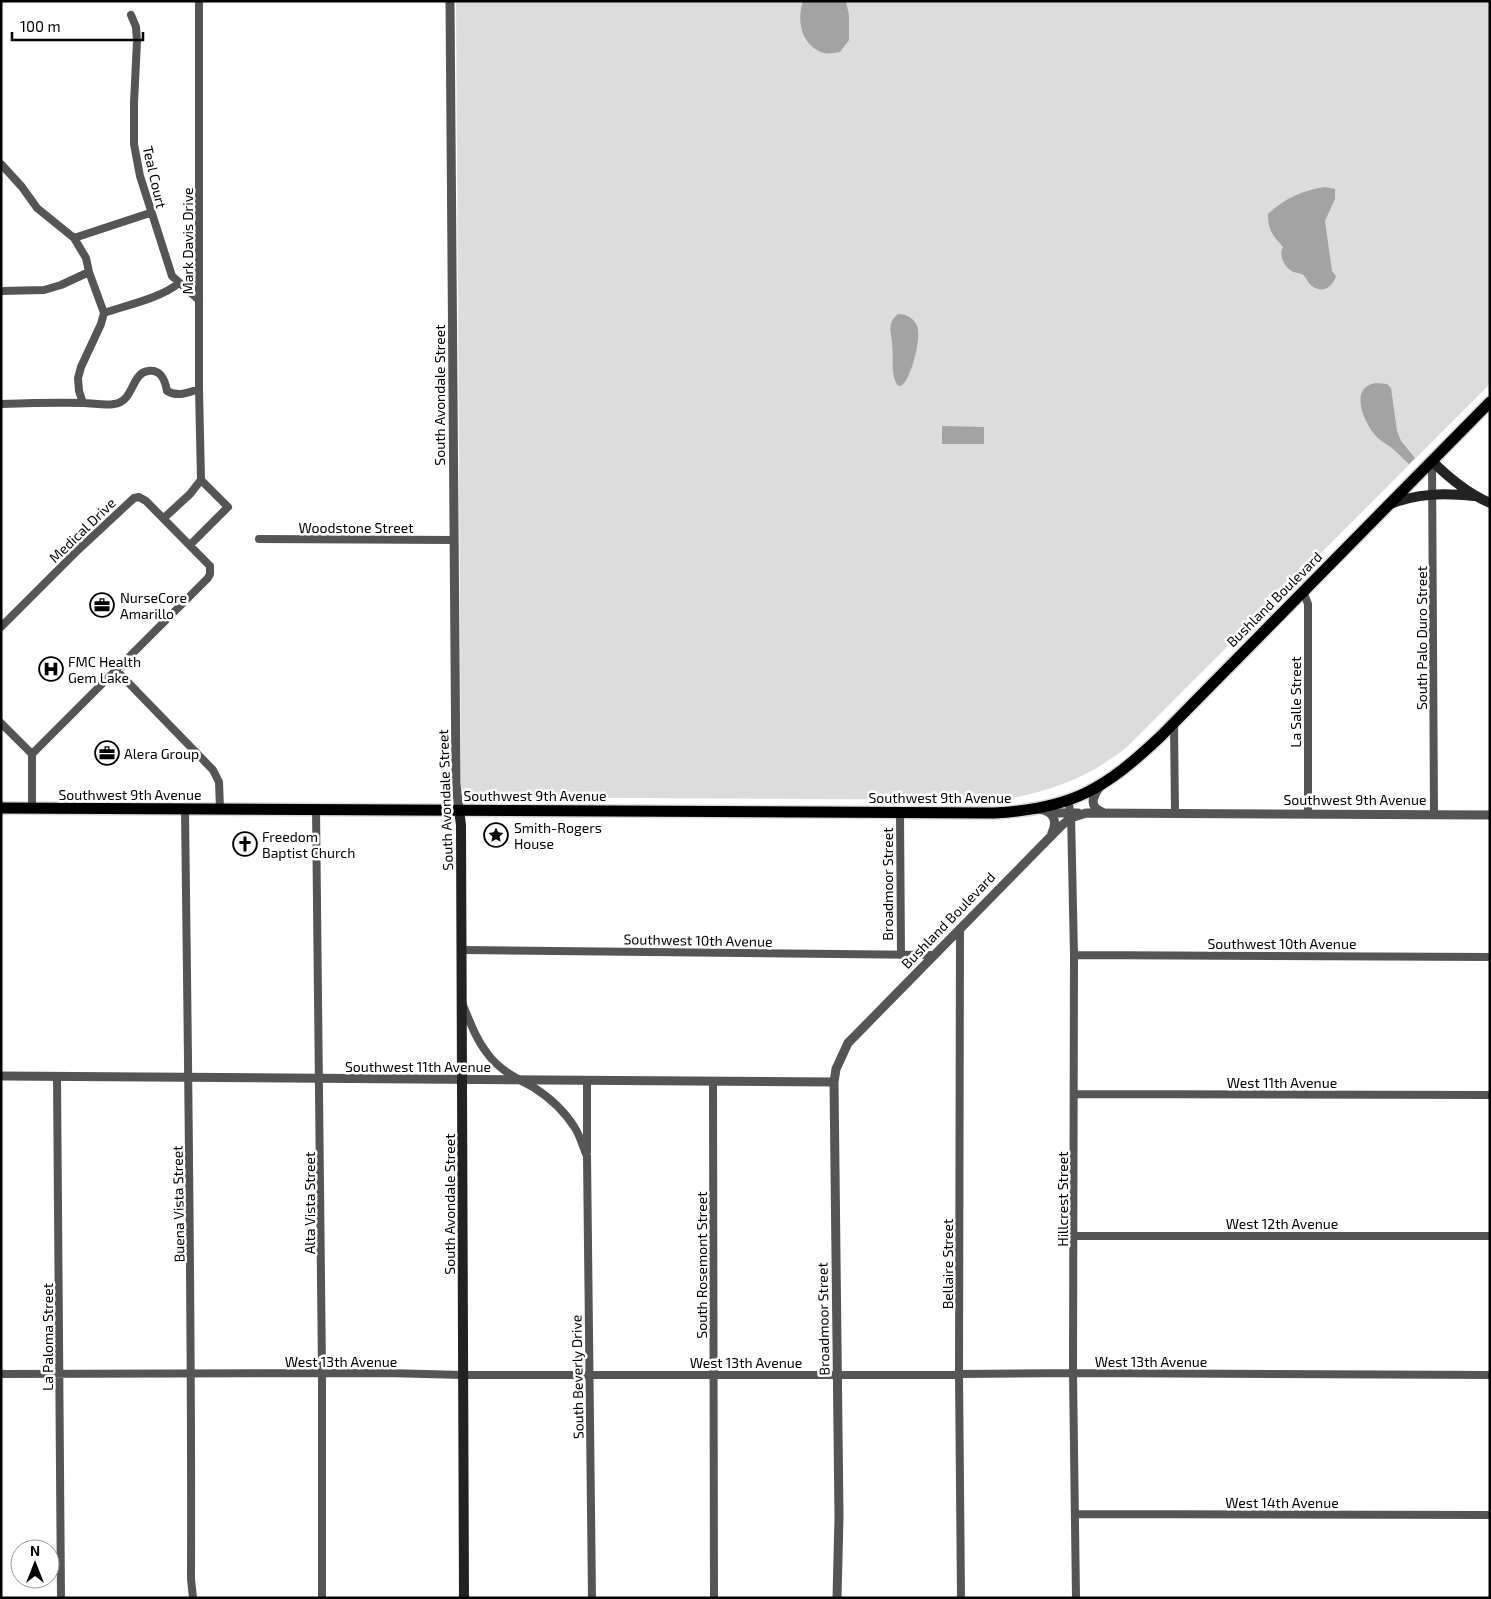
<svg xmlns="http://www.w3.org/2000/svg" width="1491" height="1599" viewBox="0 0 1491 1599" font-family="'Exo 2',sans-serif">
	<style>
		.green { fill: #dcdcdc }
		.water { fill: #a3a3a3 }
		.lines { fill: none; stroke-linecap: round; stroke-linejoin: round }
		.primary-casing { stroke: #dbdbdb; stroke-width: 14 }
		.minor { stroke: #555; stroke-width: 8 }
		.tertiary { stroke: #555; stroke-width: 9 }
		.secondary { stroke: #222; stroke-width: 10 }
		.primary { stroke: #000; stroke-width: 11 }
		.labels { text-anchor: middle; dominant-baseline: central; stroke-width: 5; stroke-linejoin: round; paint-order: stroke }
		.street-label { font-size: 14px; fill: #000; stroke: #fff }
		.poi-label { font-size: 14px; fill: #000; stroke: #fff; text-anchor: start }
	</style>
	<rect width="100%" height="100%" fill="#fff"/>
	<!-- green -->
	<path class="green" d="M456 1H1490V384L1127 747C1088 778 1050 792 1000 800L468 797 463 794 461 786Z"/>
	<!-- water -->
	<path class="water" d="M803 1H846L849 15V40L840 52C835 53 829 54 824 53 802 46 796 22 803 1Z
		M1325 187 1335 189V199L1325 221 1332 271 1336 276C1333 287 1322 294 1312 286 1308 283 1306 277 1302 274 1300 273 1296 273 1294 272 1285 269 1278 255 1283 247 1273 235 1268 231 1268 214 1284 199 1303 190 1325 187Z
		M898 314C906 314 914 318 917 326 922 337 911 380 901 386L897 385C890 370 894 360 892 344 892 337 889 331 891 324 892 319 895 317 898 314Z
		M1376 383 1387 384 1391 388 1397 431 1401 441 1415 458 1409 464C1403 459 1398 453 1392 448 1387 444 1380 441 1376 436 1364 423 1348 387 1376 383Z
		M942 426 984 427V444H942Z"/>
	<g class="lines">
		<!-- primary casing -->
		<g class="primary-casing">
			<path id="primary" d="M1 808 994 813C1072 809 1105 789 1161 736L1490 402"/>
		</g>
		<!-- minor -->
		<path class="minor" d="M131 15 136 27 137 41 134 103V144L140 176 172 276 199 300
			M1 164 22 187 37 208 74 238 86 258 89 272 104 313 101 324 81 367 78 378 79 391 83 403
			M74 238 150 213
			M1 291 44 290 61 285 89 272
			M104 313C127 305 161 298 179 283
			M1 404C28 403 56 402 83 403 93 403 104 406 114 404 134 402 131 373 148 371 161 369 165 380 167 391 177 397 188 393 199 389
			M1432 461 1434 815
			M164 518 190 494 201 480 199 389V1
			M259 539 454 540
			M190 545 228 507 201 480
			M1303 591 1308 604V814
			M1 627 78 550 134 498 139 497 146 501 210 566V574L208 578 32 754
			M116 670 213 770 219 782 220 809
			M1 723 32 754V808
			M1174 723 1175 813
			M1068 801 1071 814 1074 955 1073 1373 1076 1598
			M185 809C188 1066 192 1322 191 1579L193 1598
			M316 809 322 1373V1598
			M900 813 901 955
			M960 929 959 1374 961 1598
			M462 950 935 955
			M1074 955 1490 957
			M463 1005C470 1022 476 1039 487 1053 499 1070 516 1078 533 1087 549 1097 565 1112 575 1128 580 1136 583 1147 587 1156L592 1598
			M57 1077 61 1598
			M587 1082V1152
			M713 1082 714 1598
			M1075 1094 1490 1095
			M1075 1236H1490
			M1 1374 386 1373 463 1375H837L1073 1373 1490 1375
			M1075 1514 1490 1515"/>
		<!-- tertiary -->
		<path class="tertiary" d="M450 1 456 784 459 810
			M1101 785C1094 795 1087 806 1102 812
			M1039 809C1053 811 1058 820 1052 833
			M1051 813H1078
			M1 1076 834 1082
			M837 1598 839 1517 834 1082 836 1069 848 1043 1061 826 1071 818 1086 813 1490 815"/>
		<!-- secondary -->
		<path class="secondary" d="M1432 461C1450 479 1467 493 1490 503
			M1388 505C1417 493 1444 493 1474 496
			M459 810 461 825 464 1598"/>
		<!-- primary -->
		<use href="#primary" class="primary"/>
	</g>
	<!-- icons -->
	<defs>
		<g id="office-ring" transform="scale(1.25)"><circle r="9.5" fill="#fff" stroke="#000" stroke-width="1.5"/><path d="M-6-3h4V-5.5h4V-3h4V5H-6ZM-1-4.5V-3h2v-1.5ZM-6 0V1H6V0Z" fill="#000"/></g>
		<g id="hospital-ring" transform="scale(1.25)"><circle r="9.5" fill="#fff" stroke="#000" stroke-width="1.5"/><path d="M-5-5h3v3.5h4V-5h3V5h-3V1.5h-4V5h-3Z" fill="#000"/></g>
		<g id="sight-ring" transform="scale(1.25)"><circle r="9.5" fill="#fff" stroke="#000" stroke-width="1.5"/><path d="M0-6L1.8-2.2L6-1.7L2.9 1.2L3.7 5.4L0 3.3L-3.7 5.4L-2.9 1.2L-6-1.7L-1.8-2.2Z" fill="#000"/></g>
		<g id="church-ring" transform="scale(1.25)"><circle r="9.5" fill="#fff" stroke="#000" stroke-width="1.5"/><path d="M-1.2-6h2.4v3.5h3.3v2.4h-3.3V6h-2.4V-.1h-3.3v-2.4h3.3Z" fill="#000"/></g>
	</defs>
	<g fill-rule="evenodd">
		<use href="#office-ring" x="102" y="605"/>
		<use href="#hospital-ring" x="51" y="669"/>
		<use href="#office-ring" x="107" y="753"/>
		<use href="#sight-ring" x="496" y="835"/>
		<use href="#church-ring" x="245" y="844"/>
	</g>
	<g class="labels">
		<!-- street labels -->
		<g class="street-label">
			<text transform="translate(155 177) rotate(77)">Teal Court</text>
			<text transform="translate(187 241) rotate(-90)">Mark Davis Drive</text>
			<text transform="translate(439 395) rotate(-90)">South Avondale Street</text>
			<text x="356" y="527">Woodstone Street</text>
			<text transform="translate(82 530) rotate(-44)">Medical Drive</text>
			<text transform="translate(1274 599) rotate(-45)">Bushland Boulevard</text>
			<text transform="translate(1421 638) rotate(-90)">South Palo Duro Street</text>
			<text transform="translate(1295 702) rotate(-90)">La Salle Street</text>
			<text x="130" y="794">Southwest 9th Avenue</text>
			<text x="535" y="795">Southwest 9th Avenue</text>
			<text x="940" y="797">Southwest 9th Avenue</text>
			<text x="1355" y="799">Southwest 9th Avenue</text>
			<text transform="translate(445 800) rotate(-92)">South Avondale Street</text>
			<text transform="translate(887 884) rotate(-90)">Broadmoor Street</text>
			<text transform="translate(948 920) rotate(-46)">Bushland Boulevard</text>
			<text transform="translate(698 940) rotate(1)">Southwest 10th Avenue</text>
			<text x="1282" y="943">Southwest 10th Avenue</text>
			<text x="418" y="1066">Southwest 11th Avenue</text>
			<text x="1282" y="1082">West 11th Avenue</text>
			<text transform="translate(1062 1199) rotate(-90)">Hillcrest Street</text>
			<text transform="translate(309 1203) rotate(-90)">Alta Vista Street</text>
			<text transform="translate(178 1204) rotate(-91)">Buena Vista Street</text>
			<text transform="translate(449 1204) rotate(-90)">South Avondale Street</text>
			<text x="1282" y="1223">West 12th Avenue</text>
			<text transform="translate(947 1264) rotate(-90)">Bellaire Street</text>
			<text transform="translate(701 1265) rotate(-90)">South Rosemont Street</text>
			<text transform="translate(823 1319) rotate(-91)">Broadmoor Street</text>
			<text transform="translate(47 1337) rotate(-90)">La Paloma Street</text>
			<text x="341" y="1361">West 13th Avenue</text>
			<text x="1151" y="1361">West 13th Avenue</text>
			<text x="746" y="1362">West 13th Avenue</text>
			<text transform="translate(577 1377) rotate(-91)">South Beverly Drive</text>
			<text x="1282" y="1502">West 14th Avenue</text>
		</g>
		<!-- poi labels -->
		<g class="poi-label">
			<text x="120" y="597">NurseCore<tspan x="120" dy="16">Amarillo</tspan></text>
			<text x="68" y="661">FMC Health<tspan x="68" dy="16">Gem Lake</tspan></text>
			<text x="124" y="753">Alera Group</text>
			<text x="514" y="827">Smith-Rogers<tspan x="514" dy="16">House</tspan></text>
			<text x="262" y="836">Freedom<tspan x="262" dy="16">Baptist Church</tspan></text>
		</g>
	</g>
	<!-- border -->
	<rect width="1491" height="1599" fill="none" stroke="#000000" stroke-width="5"/>
	<!-- north arrow -->
	<g transform="translate(35 1564)"><circle r="24" fill="#ffffff" stroke="#999999"/>
	<path d="M0-4L9 19L0 12L-9 19Z" fill="#000000"/>
	<text y="-8" font-size="14" font-weight="bold" text-anchor="middle" fill="#000000">N</text>
	</g>
	<!-- scale -->
	<path d="M12 32v8h131v-8" fill="none" stroke="#000000" stroke-width="2.5"/>
	<text x="20" y="32" font-size="15" fill="#000000" stroke="#ffffff" stroke-width="4" paint-order="stroke">100 m</text>
</svg>
